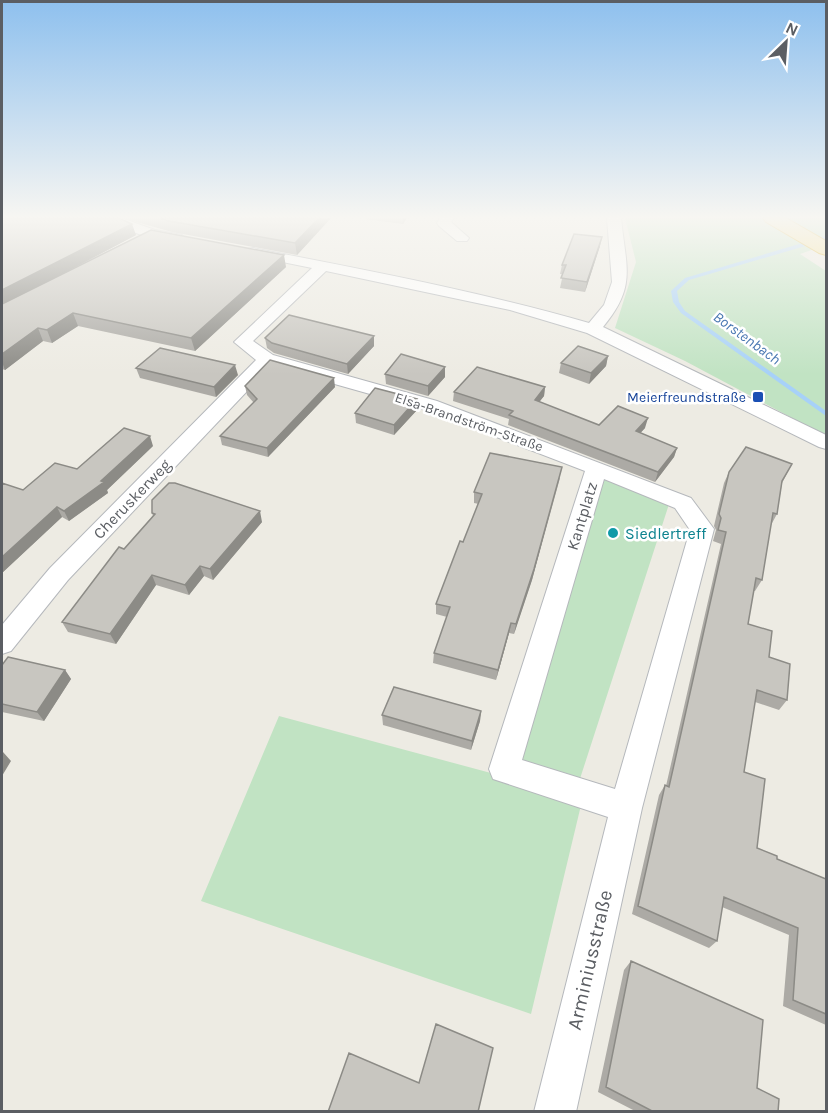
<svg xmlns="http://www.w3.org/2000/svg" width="828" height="1113" viewBox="0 0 828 1113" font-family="Karla,sans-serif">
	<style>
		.green { fill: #c1e3c3 }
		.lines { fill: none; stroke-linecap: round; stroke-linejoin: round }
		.stream { fill: #a7d1f8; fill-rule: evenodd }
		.street-casing { stroke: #b5b8bc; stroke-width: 2 }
		.highway-casing { stroke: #dfa911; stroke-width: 2 }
		.street { fill: #fff; fill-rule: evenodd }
		.highway { fill: #f5e092; fill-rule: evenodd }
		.wall { fill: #acaaa5 }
		.shaded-wall { fill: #8c8b86 }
		.building { fill: #c8c6c0; stroke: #8c8b86; stroke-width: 1.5 }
		.transit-dot { fill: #1a4fb4; stroke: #fff; stroke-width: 2 }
		.culture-dot { fill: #0f9aa8; stroke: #fff; stroke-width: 2 }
		.labels { text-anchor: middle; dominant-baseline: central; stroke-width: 5; stroke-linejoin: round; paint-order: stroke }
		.far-transit-label { font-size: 14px; fill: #164399; stroke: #fff; text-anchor: end }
		.far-street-label { font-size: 14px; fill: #5b5e63; stroke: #fff }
		.far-water-label { font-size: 15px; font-style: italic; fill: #4977b2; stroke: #fff }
		.street-label { font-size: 16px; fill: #5b5e63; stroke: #fff }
		.culture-label { font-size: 16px; fill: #0d838f; stroke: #fff; text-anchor: start }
		.near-street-label { font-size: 20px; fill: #5b5e63; stroke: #fff }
	</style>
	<rect width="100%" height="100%" fill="#edebe3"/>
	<!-- green -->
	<path class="green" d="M625 218H826V245L800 254 826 271V436L685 361 615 328 636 262Z
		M597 469 671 498 576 791 504 769Z
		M279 716 502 776 582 801 531 1014 201 901Z"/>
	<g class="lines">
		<!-- stream -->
		<path class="stream" d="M826 236V240L689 280 677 291 679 302 685 311 826 411V416L681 313 673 302 671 291 685 278Z"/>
		<!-- street casing -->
		<g class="street-casing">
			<path id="street" d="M101 218H121L155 230 182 235 184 238 177 242 147 237 103 221Z
				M440 218H454L451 222 469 238 467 241H457L439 226 437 223Z
				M607 218H621C626 268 637 286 603 327L826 435V449L819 447 587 333 510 310 326 271 253 341 273 355 437 401 691 498 714 529 642 808 576 1112H534L608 817 493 779 489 769 585 471 423 409 271 366 68 580 11 651 2 654V625L50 568 256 360 234 342 312 268 248 255 246 252 248 249 253 248C365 270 478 291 589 323L604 305 612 282ZM604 479 675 508 690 530 615 789 522 760Z"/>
		</g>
		<!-- highway casing -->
		<g class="highway-casing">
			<path id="highway" d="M763 218H786L826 241V255L819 253 766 222Z"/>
		</g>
		<!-- street -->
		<use href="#street" class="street"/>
		<!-- highway -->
		<use href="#highway" class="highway"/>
	</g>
	<!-- wall -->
	<path class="wall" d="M2 218 136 235 55 278 286 267 195 351 78 326 52 343 43 341 5 370 2 369Z
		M123 218H331L297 255 172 232Z
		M366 218H407L403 224 366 219Z
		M600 246 585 292 560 288 563 274H560L562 265Z
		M374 336V346L348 374 274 353 267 348 265 338Z
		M608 356 606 366 589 384 559 373 561 363Z
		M136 368 238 375 216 397 140 378Z
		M385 374 445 377 428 396 386 384Z
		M245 386 335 387 268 457 222 445 220 436 254 403 247 395Z
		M545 387 544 396 539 402 599 425 645 428 640 433 677 448 674 457 655 482 508 425 509 419 453 401 454 392Z
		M417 410 394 435 356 423 355 413Z
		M153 446 107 490 108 493 69 521 62 517 2 573V483L23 490 77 469Z
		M792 464 782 483 777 514 771 525 762 580 755 591H753L748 624 769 657 787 700 779 710 755 702 744 772 757 848 777 859 826 879V1025L783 1006 789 935 722 907 717 941 709 948 632 914 659 795 665 785 666 786 721 544 713 541 716 530 714 526 724 483 729 472Z
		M560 478 532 580 514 634 509 633 496 680 433 663 434 653 447 617 436 614V604L463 542 479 504 474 503V492Z
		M152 513 262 522 213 580 204 576 189 595 156 585 116 644 68 632 62 622 124 549 153 516Z
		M2 665 65 670 71 679 44 721 2 712Z
		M481 711 480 721 471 750 383 725 382 715Z
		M631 961 757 1088 778 1112H637L598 1092 624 970Z"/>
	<!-- shaded-wall -->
	<path class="shaded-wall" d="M319 218H331L297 255 295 243Z
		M403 218H407L403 224Z
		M132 224 136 235 2 306V290Z
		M602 237 600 246 585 292 587 282Z
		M284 255 286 267 195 351 191 338Z
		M73 313 78 326 52 343 47 330Z
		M38 328 43 341 5 370 2 362V354Z
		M374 336V346L348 374 347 364Z
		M608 356 606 366 589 384 591 373Z
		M235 365 238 375 216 397 214 387Z
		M445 367V377L428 396V386Z
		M334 378 335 387 268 457 267 448Z
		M545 387 544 396 533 410 535 400Z
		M417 399V410L394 435V425Z
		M648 418 645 428 633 441 636 431Z
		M150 436 153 446 107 490 108 493 69 521 64 511 101 481Z
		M677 448 674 457 655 482 658 472Z
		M562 467 532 580 514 634 516 624Z
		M57 507 62 517 2 573V557Z
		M260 511 262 522 213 580 210 569Z
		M200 566 204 576 189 595 185 585Z
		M152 575 156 585 116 644 110 634Z
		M511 623 509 633 496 680 498 670Z
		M65 670 71 679 44 721 37 712Z
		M481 711 480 721 471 750 472 741Z
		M3 752 11 761 2 776V754Z"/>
	<!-- building -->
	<path class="building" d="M2 218H119L132 224 2 290Z
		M160 218H319L295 243 169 221Z
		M151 230 284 255 191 338 73 313 47 330 38 328 2 354V304Z
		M574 234 602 237 587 282 561 278 566 265H562Z
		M289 315 374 336 347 364 272 343 265 338Z
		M578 346 608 356 591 373 561 363Z
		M160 348 235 365 214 387 136 368Z
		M401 354 445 367 428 386 385 374Z
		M270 360 334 378 267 448 220 436 257 399 245 386Z
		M477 367 545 387 535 400 599 425 618 406 648 418 636 431 677 448 658 472 509 415 513 411 454 392Z
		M375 388 417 399 394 425 355 413Z
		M124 428 150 436 101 481 104 482 64 511 57 507 2 557V483L23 490 55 463 77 469Z
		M746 447 792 464 782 481 777 514 773 513 762 580 756 578 748 624 772 631 769 657 790 664 787 700 757 690 744 772 765 779 757 848 777 856V859L826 879V1014L793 1000 798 928 724 897 717 941 638 906 665 785 669 787 726 532 718 530 721 518 719 514 729 472Z
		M490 453 562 467 534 569 516 624 511 623 498 670 434 653 450 607 436 604 460 541 463 542 482 494 474 492Z
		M169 483H175L260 511 210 569 200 566 185 585 152 575 110 634 62 622 119 547 124 549 155 514 152 513V500Z
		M8 657 65 670 37 712 2 704V665Z
		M394 687 481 711 472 741 382 715Z
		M631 961 763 1020 757 1088 779 1099 778 1112H654L606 1087Z
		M436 1024 493 1048 478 1112H328L349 1053 419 1083Z"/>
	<!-- sky -->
	<linearGradient id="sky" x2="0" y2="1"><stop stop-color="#8ec0ee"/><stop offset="0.58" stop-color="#f7f6f2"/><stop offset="1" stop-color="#f7f6f2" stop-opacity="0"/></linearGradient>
	<rect width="828" height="374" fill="url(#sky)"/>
	<!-- markers -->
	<rect class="transit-dot" x="752" y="391" width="12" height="12" rx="3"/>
	<circle class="culture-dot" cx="613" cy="533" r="6"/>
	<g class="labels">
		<!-- far-transit labels -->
		<g class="far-transit-label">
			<text x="746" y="397">Meierfreundstraße</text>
		</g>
		<!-- far-street labels -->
		<g class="far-street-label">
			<text transform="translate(469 422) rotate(19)">Elsa-Brandström-Straße</text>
		</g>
		<!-- far-water labels -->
		<g class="far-water-label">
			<text transform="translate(747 338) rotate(36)">Borstenbach</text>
		</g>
		<!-- street labels -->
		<g class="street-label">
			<text transform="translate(132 499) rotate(-46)">Cheruskerweg</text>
			<text transform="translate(582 516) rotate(-73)">Kantplatz</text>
		</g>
		<!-- culture labels -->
		<g class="culture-label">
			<text x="625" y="533">Siedlertreff</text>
		</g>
		<!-- near-street labels -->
		<g class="near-street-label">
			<text transform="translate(590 960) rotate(-77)">Arminiusstraße</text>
		</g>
	</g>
	<!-- border -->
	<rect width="828" height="1113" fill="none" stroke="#5b5e63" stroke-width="6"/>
	<!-- north arrow -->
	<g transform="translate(786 42) rotate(25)" stroke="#ffffff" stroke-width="4.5" paint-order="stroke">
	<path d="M0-4.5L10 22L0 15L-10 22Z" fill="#5b5e63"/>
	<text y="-9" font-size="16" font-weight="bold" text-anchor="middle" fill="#5b5e63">N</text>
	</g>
</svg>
